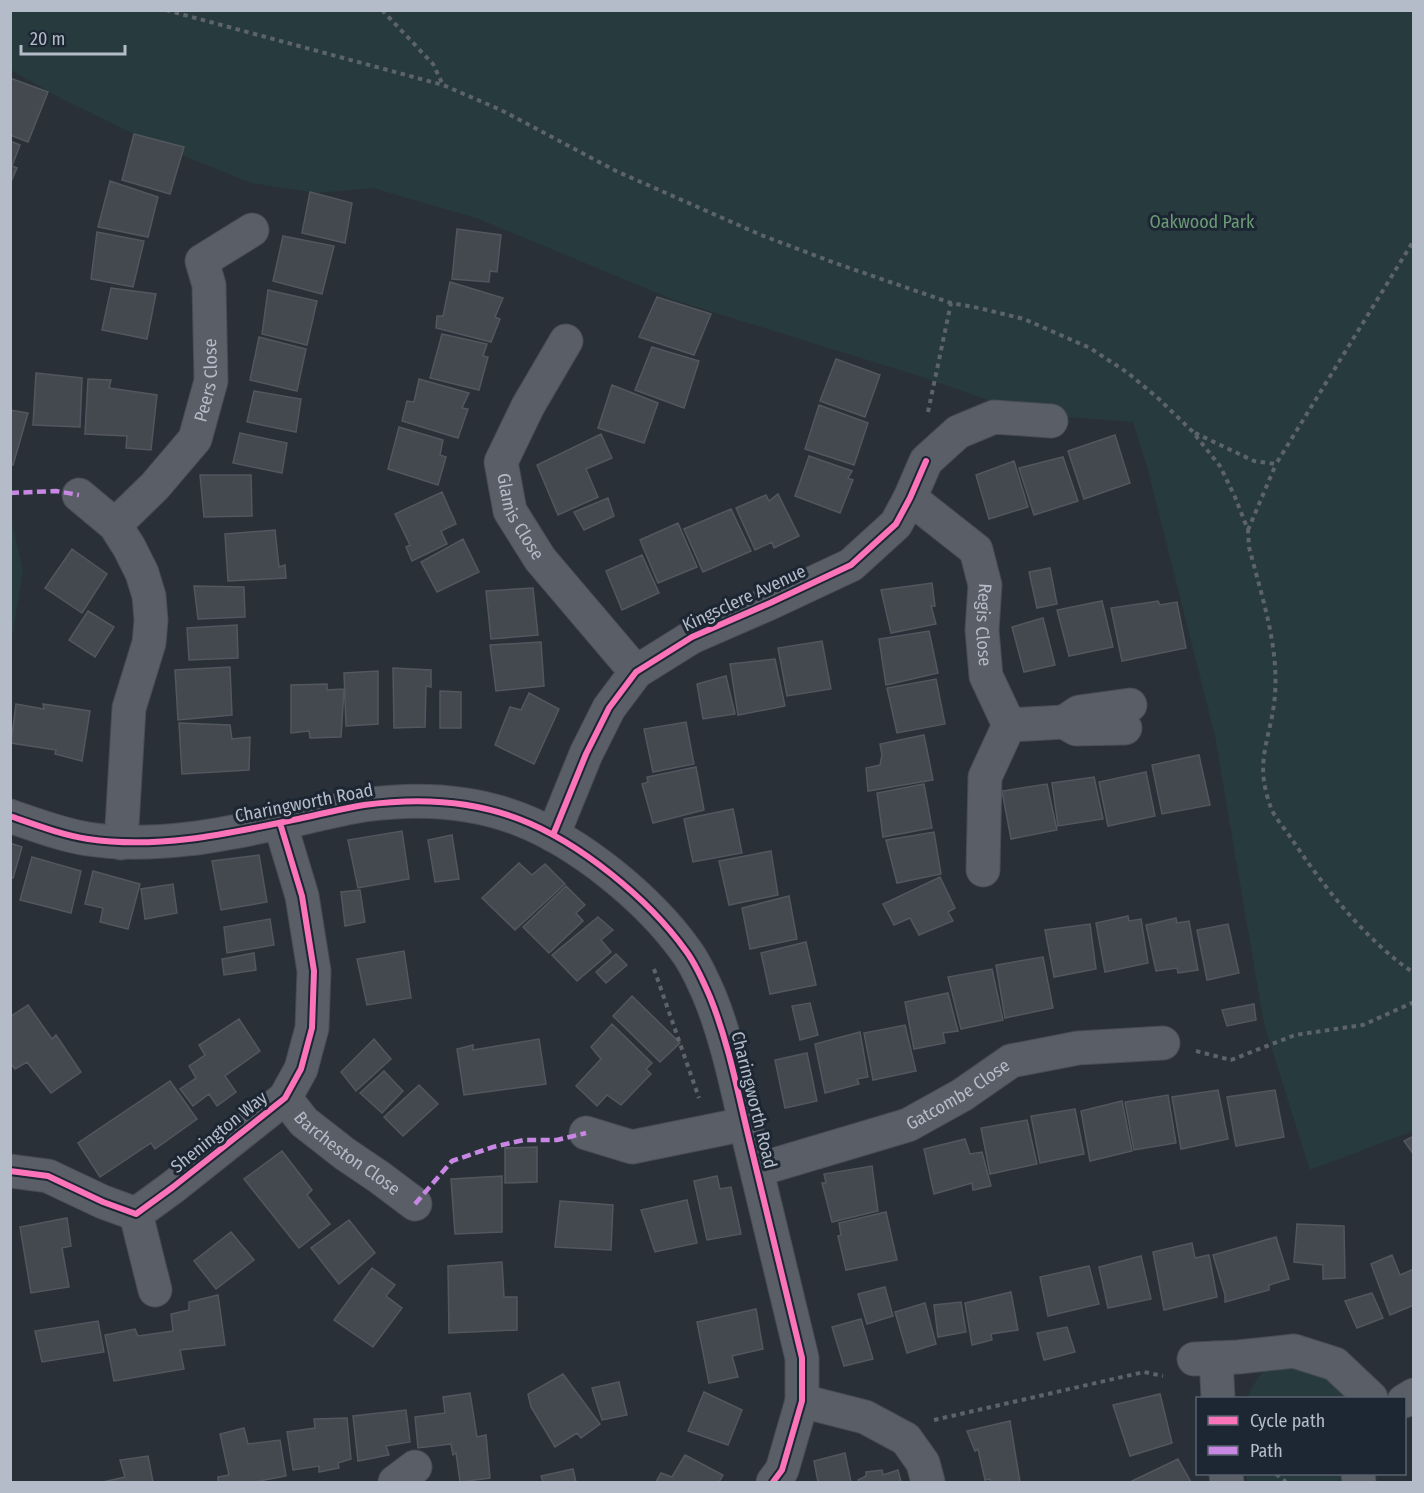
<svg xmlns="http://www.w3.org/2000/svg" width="1424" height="1493" viewBox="0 0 1424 1493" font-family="'Fira Sans Condensed',sans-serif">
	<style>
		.green { fill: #273a3e }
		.building { fill: #444950; stroke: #52575f; stroke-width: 1.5 }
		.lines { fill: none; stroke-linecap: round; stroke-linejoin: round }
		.minor-casing { stroke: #484c53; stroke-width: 35 }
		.path { stroke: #5d636a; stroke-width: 4; stroke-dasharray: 4.5 4.5; stroke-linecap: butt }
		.minor { stroke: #5a5e66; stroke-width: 33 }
		.quiet { stroke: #c787e3; stroke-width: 4.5; stroke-dasharray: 9 4.5; stroke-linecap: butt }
		.cycleway-casing { stroke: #1d2633; stroke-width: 10 }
		.cycleway { stroke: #fb73b8; stroke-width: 6 }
		.labels { text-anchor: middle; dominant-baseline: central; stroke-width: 6; stroke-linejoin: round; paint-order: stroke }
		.park-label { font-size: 18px; fill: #6b9a76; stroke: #1d2633 }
		.street-label { font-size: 18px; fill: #b4bcc9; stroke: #1d2633 }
	</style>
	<rect width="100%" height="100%" fill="#2a3038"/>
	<!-- green -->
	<path class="green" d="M11 10 1413 11V1131L1310 1170 1264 1024 1215 736 1148 470 1133 422 1029 414 922 377 674 300 479 219 373 188 317 193 251 183 157 145 64 100 11 70Z
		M11 518 23 571 11 643 10 518Z
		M1294 1362 1318 1371 1354 1398H1247C1261 1371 1262 1367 1294 1362Z
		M1246 1474H1345L1346 1482H1247Z"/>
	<!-- building -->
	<path class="building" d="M10 78 48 92 28 142 10 135Z
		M134 134 184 147 170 194 122 180Z
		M10 141 20 145 12 166 17 168 10 184Z
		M110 181 158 197 148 237 98 227Z
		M310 192 352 203 345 243 302 233Z
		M457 229 501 235 497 272 490 271 489 282 452 279Z
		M97 232 144 241 133 287 91 279Z
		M283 236 334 246 322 294 273 281Z
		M450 282 503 298 495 317 500 319 491 342 436 328 437 316H443Z
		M111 288 156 294 147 339 102 330Z
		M268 290 317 301 307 345 262 334Z
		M657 297 711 314 694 355 639 337Z
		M442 334 487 344 483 356 488 357 479 390 430 378Z
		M259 337 306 349 297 391 250 380Z
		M652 347 699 361 684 408 635 390Z
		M836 359 880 375 865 417 820 401Z
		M36 373 82 378 80 427 33 425Z
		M88 379 111 380 109 388 157 395 151 450 126 448 127 436 85 434Z
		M419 379 469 393 462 408 468 409 458 438 402 421 407 401 414 402Z
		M612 385 658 403 644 443 598 428Z
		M254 391 301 399 296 432 247 422Z
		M819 405 868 423 854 465 805 449Z
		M10 410 28 413 13 465 10 464Z
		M399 427 443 440 440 455 446 457 438 485 388 469Z
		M240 433 287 443 282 473 233 463Z
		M601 434 612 458 586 469 598 497 558 515 537 465Z
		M1115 435 1130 483 1084 499 1068 451Z
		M809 456 852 471 848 478 853 480 840 513 795 496Z
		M1063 457 1078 501 1034 515 1019 468Z
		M1014 461 1028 507 989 519 976 475Z
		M200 475H251L252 516 204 517Z
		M442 492 456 524 441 531 447 544 412 561 406 547 410 545 395 514Z
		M778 494 799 536 774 548 772 542 755 550 736 508 766 495 769 501Z
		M608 498 614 516 584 530 574 512Z
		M731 509 751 551 703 572 684 529Z
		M678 523 697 567 658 583 640 540Z
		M275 530 279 567 285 565 286 578 228 581 225 534Z
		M463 539 479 572 437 592 421 562Z
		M72 549 107 574 82 613 45 588Z
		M642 555 659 593 622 610 606 571Z
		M1050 568 1057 604 1037 608 1029 572Z
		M932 583 935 606H931L936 624 891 633 881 590Z
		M194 586 244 587 245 617 198 619Z
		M533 588 538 635 491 639 486 591Z
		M1102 601 1113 647 1069 656 1057 610Z
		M1158 601 1160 605 1177 602 1186 648 1122 661 1111 608Z
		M88 611 114 627 95 657 69 640Z
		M1043 618 1055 665 1024 672 1012 627Z
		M237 625 238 658 189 660 187 628Z
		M929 631 938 673 886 685 879 639Z
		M822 641 831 689 787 696 778 648Z
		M541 642 544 686 496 691 490 645Z
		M775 659 785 706 738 715 730 664Z
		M230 667 232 715 178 720 175 670Z
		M393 668 431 670V687L426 686 425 727 394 728Z
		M378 671V724L346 726 344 673Z
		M726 676 735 714 703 719 697 684Z
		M936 679 945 724 897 733 887 688Z
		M327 684V690L344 689 341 737 310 738 309 731 291 733V685Z
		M440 691 461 692V728H440Z
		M529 693 559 709 534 764 495 745 510 707 521 710Z
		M16 704 44 709 43 704 90 711 82 761 55 754 56 750 11 743Z
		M686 722 694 764 653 772 644 729Z
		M179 723 230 725 232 739 250 737 249 770 182 774Z
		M924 735 933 780 868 791 866 768 880 765 882 755 880 744Z
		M1199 755 1210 805 1162 814 1152 765Z
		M696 767 704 810 653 823 642 784 648 782 647 777Z
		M1146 772 1155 816 1108 826 1099 782Z
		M1094 777 1103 819 1058 826 1052 783Z
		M924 784 932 828 883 837 877 793Z
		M1047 784 1057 830 1011 839 1002 791Z
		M733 809 742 853 693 862 684 819Z
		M402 831 409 879 358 888 348 840Z
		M934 832 941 874 897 883 886 840Z
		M452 835 459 879 435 882 428 840Z
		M10 843 22 847 13 878 10 877Z
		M771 851 778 895 729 905 719 861Z
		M259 855 267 902 221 910 212 861Z
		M32 857 81 871 71 913 20 900Z
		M519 863 532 875 545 864 565 884 515 930 482 898Z
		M93 871 140 884 128 929 100 922 103 908 85 904Z
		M940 877 955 908 948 912 953 921 919 935 910 918 894 925 883 904Z
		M173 884 177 913 145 919 141 889Z
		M566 886 585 905 576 913 583 921 549 953 523 927Z
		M360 890 365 922 345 926 341 892Z
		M789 896 797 939 750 949 742 908Z
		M1128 916 1129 921 1141 919 1148 963 1105 972 1096 923Z
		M598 917 613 930 601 940 611 952 577 981 552 955Z
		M1176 918 1177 923 1189 921 1198 970 1178 973 1177 968 1156 971 1146 925Z
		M270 919 274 945 227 953 224 927Z
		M1090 924 1096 969 1054 977 1045 930Z
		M1228 924 1239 973 1207 980 1197 930Z
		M806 942 816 985 770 994 761 953Z
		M404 951 411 998 367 1005 357 959Z
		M254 953 256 970 224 975 222 959Z
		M616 954 627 965 606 983 596 972Z
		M1043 957 1053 1008 1005 1018 996 965Z
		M992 969 1003 1020 961 1029 948 977Z
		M948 993 958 1031 943 1033 945 1043 914 1049 905 1002Z
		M632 996 680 1043 660 1062 613 1016Z
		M810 1003 818 1035 800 1040 792 1006Z
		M1254 1004 1256 1020 1227 1026 1222 1010Z
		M28 1005 52 1039 56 1035 81 1072 51 1093 27 1062 15 1069 12 1065 10 1066V1017Z
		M239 1019 260 1051 225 1076 236 1092 217 1106 209 1094 193 1106 180 1089 196 1078 189 1066 205 1055 199 1045Z
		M612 1024 652 1063 646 1069 651 1074 621 1105 607 1095 597 1106 576 1086 601 1059 591 1047Z
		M905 1025 916 1071 873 1080 864 1033Z
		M860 1032 868 1077 857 1079 859 1084 825 1093 815 1044Z
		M374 1039 391 1059 356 1091 341 1072Z
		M539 1039 546 1084 464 1095 457 1049 473 1045V1050Z
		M807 1053 817 1101 785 1108 775 1060Z
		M384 1071 403 1091 382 1113 360 1093Z
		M170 1081 197 1119 155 1149 151 1143 100 1177 78 1143Z
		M419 1085 438 1104 403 1136 384 1117Z
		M1218 1090 1228 1139 1181 1149 1172 1097Z
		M1275 1090 1284 1137 1236 1146 1227 1097Z
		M1168 1095 1176 1143 1134 1150 1125 1102Z
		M1122 1101 1132 1151 1090 1161 1081 1111Z
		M1075 1109 1084 1154 1040 1163 1031 1116Z
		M1027 1120 1037 1164 990 1174 981 1128Z
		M1414 1136V1155L1404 1141Z
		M965 1139 970 1154 982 1152 991 1186 973 1190 972 1183 934 1194 924 1149Z
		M537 1147V1182L505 1183V1148Z
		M282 1151 312 1190 307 1195 330 1224 299 1248 244 1179Z
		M872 1166 878 1211 832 1222 822 1183H826L824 1174Z
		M502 1176V1232L455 1234 451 1179Z
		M717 1176 720 1189 731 1187 741 1234 707 1240 694 1181Z
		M687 1200 697 1243 655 1252 641 1210Z
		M560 1201 613 1205 611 1250 555 1247Z
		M886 1212 897 1260 846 1270 838 1236 841 1235 839 1223Z
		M67 1218 71 1246 62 1248 69 1287 31 1293 20 1227Z
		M349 1220 375 1253 339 1284 311 1248Z
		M1297 1224 1344 1226 1345 1278 1323 1279V1265L1294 1262Z
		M231 1232 254 1260 216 1289 194 1261Z
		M1276 1237 1289 1279 1269 1285V1290L1225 1302V1295L1213 1255Z
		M1192 1243 1195 1258 1209 1255 1217 1297 1164 1310 1153 1252Z
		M1392 1255 1400 1275 1414 1269V1305L1390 1315 1371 1264Z
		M1141 1256 1151 1299 1108 1308 1099 1267Z
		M502 1262 504 1297H517V1330L449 1333 448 1266Z
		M1089 1266 1099 1304 1048 1316 1040 1277Z
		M372 1268 395 1285 386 1296 402 1308 373 1347 334 1320Z
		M885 1287 893 1316 867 1324 858 1294Z
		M1011 1292 1018 1330 991 1334 992 1340 972 1345 965 1303Z
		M1372 1293 1383 1318 1357 1328 1345 1301Z
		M218 1295 225 1345 180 1350 184 1369 114 1381 105 1335 135 1329 138 1336 173 1331 171 1314 189 1310V1302Z
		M961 1302 966 1332 938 1337 934 1305Z
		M925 1303 936 1344 907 1353 895 1312Z
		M756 1309 763 1349 732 1356 738 1377 709 1383 697 1322Z
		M861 1319 873 1359 844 1366 832 1327Z
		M98 1321 104 1352 42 1362 35 1331Z
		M1067 1327 1075 1352 1044 1360 1037 1333Z
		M563 1374 600 1424 581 1438 577 1433 555 1447 531 1407 528 1394Z
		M619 1382 627 1415 602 1420 592 1388Z
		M704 1392 742 1410 728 1445 688 1431Z
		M470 1393 477 1437 486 1435 490 1478 460 1482 456 1453 453 1455 451 1444 418 1448 415 1417 445 1413 443 1397Z
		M1160 1394 1172 1443 1130 1456 1113 1405Z
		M406 1410 410 1442 386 1446 389 1455 358 1461 353 1416Z
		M347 1418 351 1459 338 1463 339 1468 319 1472V1466L293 1470 287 1432 315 1428 314 1419Z
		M1010 1421 1020 1482H991L990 1479 985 1480 978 1449 975 1451 967 1431Z
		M244 1428 248 1444 280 1440 286 1476 254 1482H218V1477L229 1475 220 1434Z
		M845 1453 851 1482H818L814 1461Z
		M685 1455 723 1475 719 1482H656L661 1473 672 1477Z
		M148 1456 153 1482H103L125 1477 120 1460Z
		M1178 1459 1191 1482H1130Z
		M573 1469 576 1482H543L541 1476Z
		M882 1470 883 1475 898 1470 901 1482H859L858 1480 866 1476V1472Z"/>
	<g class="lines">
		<!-- minor casing -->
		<g class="minor-casing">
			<g id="minor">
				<path id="s1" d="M566 341 528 406 501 462 510 511 540 559 636 672"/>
				<path d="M79 495 115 525 129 547 142 573 149 596 151 620 149 643 129 708 121 843"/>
				<path id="s2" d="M910 498 976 550 985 585 982 630 986 676 1009 725 1064 722"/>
				<path id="s3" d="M115 525 155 486 195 439 211 381 209 285 202 261 252 230"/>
				<path d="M1125 728 1076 729 1064 722 1079 712 1130 705"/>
				<path d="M10 816C36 825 62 835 88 839 162 850 235 832 307 817 326 813 345 808 364 805 415 798 470 800 519 819 579 842 648 898 686 951 695 963 704 983 710 997 729 1044 738 1094 750 1143 767 1214 784 1286 802 1358V1401L782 1470 773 1482"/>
				<path d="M553 835 586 754 609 708 636 672 692 637 770 603 851 565 896 524 910 498 926 461 958 432 994 417 1051 421"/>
				<path d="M983 870 985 777 1009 725"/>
				<path id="s4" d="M285 1098 304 1122 345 1154 379 1177 415 1204"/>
				<path d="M586 1133 632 1147 745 1124"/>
				<path id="s5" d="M757 1170 908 1125 962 1095 1011 1061 1078 1048 1163 1043"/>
				<path d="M10 1171 48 1176 103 1202 136 1214 173 1187 285 1098 301 1069 312 1028 314 971 302 896 280 823"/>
				<path d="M136 1214 155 1290"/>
				<path d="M1216 1358 1218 1398"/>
				<path d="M1194 1359 1238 1357 1294 1351 1335 1364 1371 1398"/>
				<path d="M802 1401 865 1417 906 1439 923 1463 928 1482"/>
				<path d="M1404 1401 1414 1395"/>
				<path d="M1226 1474 1227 1482"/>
				<path d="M1358 1474 1359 1482"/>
				<path d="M395 1482 415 1467"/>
			</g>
		</g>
		<!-- path -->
		<path class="path" d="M166 10 443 85 501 110 616 171 761 235 835 263 951 303 979 308 1024 319 1090 348 1128 373 1159 399 1192 431 1220 466 1235 497 1248 530 1249 547C1262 598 1281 651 1274 704 1271 730 1260 754 1264 781 1265 789 1268 800 1271 808 1275 818 1285 829 1291 838 1323 886 1366 941 1414 973
			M382 10 433 64 443 85
			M928 412 951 303
			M1195 433 1254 461 1276 464 1414 240
			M1248 530 1276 464
			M654 969 699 1098
			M1196 1051 1231 1060 1295 1035 1363 1025 1414 1002
			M934 1420 1144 1372 1163 1376
			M1276 1474 1286 1482"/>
		<!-- minor -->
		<use href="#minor" class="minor"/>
		<!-- quiet -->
		<path class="quiet" d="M10 493 56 491 79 495
			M415 1204 452 1161 493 1147 524 1140H557L586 1133"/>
		<!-- cycleway casing -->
		<g class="cycleway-casing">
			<path id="cycleway" d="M10 816C36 825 62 835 88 839 162 850 235 832 307 817 326 813 345 808 364 805 415 798 470 800 519 819 579 842 648 898 686 951 695 963 704 983 710 997 729 1044 738 1094 750 1143 767 1214 784 1286 802 1358V1401L782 1470 773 1482
				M553 835 586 754 609 708 636 672 692 637 770 603 851 565 896 524 910 498 926 461
				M10 1171 48 1176 103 1202 136 1214 173 1187 285 1098 301 1069 312 1028 314 971 302 896 280 823"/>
		</g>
		<!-- cycleway -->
		<use href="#cycleway" class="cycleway"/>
	</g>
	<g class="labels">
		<!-- park labels -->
		<g class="park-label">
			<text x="1202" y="222">Oakwood Park</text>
		</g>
		<!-- street labels -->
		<g class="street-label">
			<text stroke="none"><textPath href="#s3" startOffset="178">Peers Close</textPath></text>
			<text stroke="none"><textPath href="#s1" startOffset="196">Glamis Close</textPath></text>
			<text transform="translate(744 598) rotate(-25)">Kingsclere Avenue</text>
			<text stroke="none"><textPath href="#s2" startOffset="160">Regis Close</textPath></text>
			<text transform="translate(304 803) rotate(-11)">Charingworth Road</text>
			<text stroke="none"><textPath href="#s5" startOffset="216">Gatcombe Close</textPath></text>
			<text transform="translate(754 1100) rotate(76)">Charingworth Road</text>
			<text transform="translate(219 1132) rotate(-39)">Shenington Way</text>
			<text stroke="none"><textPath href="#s4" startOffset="84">Barcheston Close</textPath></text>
		</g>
	</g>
	<!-- border -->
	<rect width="1424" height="1493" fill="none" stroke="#b4bcc9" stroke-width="24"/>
	<!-- legend -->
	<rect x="1196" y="1397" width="210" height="78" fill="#1d2633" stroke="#59626f" stroke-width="1.5"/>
	<rect x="1208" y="1416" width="30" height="9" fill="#fb73b8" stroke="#59626f" stroke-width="1.5"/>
	<text x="1250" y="1427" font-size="18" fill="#b4bcc9">Cycle path</text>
	<rect x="1208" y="1446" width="30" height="9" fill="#c787e3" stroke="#59626f" stroke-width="1.5"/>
	<text x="1250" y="1457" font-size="18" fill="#b4bcc9">Path</text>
	<!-- scale -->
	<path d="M21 45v9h104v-9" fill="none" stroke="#b4bcc9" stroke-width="3"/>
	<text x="30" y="45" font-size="18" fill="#b4bcc9" stroke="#1d2633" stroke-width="4.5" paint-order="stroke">20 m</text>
</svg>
